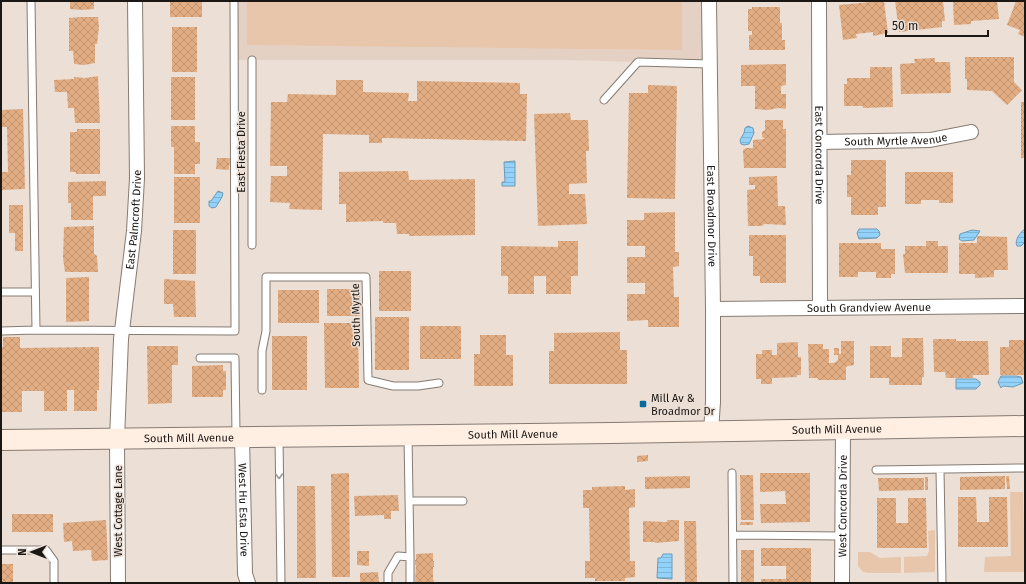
<svg xmlns="http://www.w3.org/2000/svg" width="1026" height="584" viewBox="0 0 1026 584" font-family="'Fira Sans',sans-serif">
	<style>
		.built { fill: #e4d1c4 }
		.grass { fill: #e8c6ac }
		.water { fill: url(#water-rules); stroke: #6f9ab5 }
		.building { fill: url(#building-cross-hatch) }
		.lines { fill: none; stroke-linecap: round; stroke-linejoin: round }
		.lane-casing { stroke: #867b73; stroke-width: 9 }
		.street-casing { stroke: #867b73; stroke-width: 16 }
		.secondary-casing { stroke: #867b73; stroke-width: 22 }
		.lane { stroke: #fff; stroke-width: 7 }
		.street { stroke: #fff; stroke-width: 14 }
		.secondary { stroke: #ffeee2; stroke-width: 20 }
		.oneway { stroke: #989795 }
		.poi-dot { fill: #076c9a; stroke: #ebdfd6; stroke-width: 1.5 }
		.labels { text-anchor: middle; dominant-baseline: central; stroke-width: 3; stroke-linejoin: round; paint-order: stroke }
		.street-label { font-size: 11px; fill: #1b1714; stroke: #ebdfd6 }
		.poi-label { font-size: 11px; fill: #1b1714; stroke: #ebdfd6; text-anchor: start }
	</style>
	<defs>
		<pattern id="water-rules" width="6" height="5" patternUnits="userSpaceOnUse"><rect width="6" height="5" fill="#93d2fa"/><path d="M0 2.5h6" fill="none" stroke="#7eb4d5"/></pattern>
		<pattern id="building-cross-hatch" width="8" height="8" patternUnits="userSpaceOnUse"><rect width="8" height="8" fill="#e3ad83"/><path d="M0 0l8 8M0 8l8-8" fill="none" stroke="#c29470"/></pattern>
	</defs>
	<rect width="100%" height="100%" fill="#ebdfd6"/>
	<!-- built -->
	<path class="built" d="M234 1H709L710 64 564 60H234Z"/>
	<!-- grass -->
	<path class="grass" d="M247 1H682V50L247 45Z
		M1010 492H1023L1025 572H984L985 557 1011 556Z
		M935 530V572L904 573V557L927 556 929 551 928 531Z
		M858 552H870L880 558 901 557V573H868L863 572 858 566Z"/>
	<!-- water -->
	<path class="water" d="M748 126 753 128 754 133 749 144 744 145 741 144 740 140 744 133 745 128Z
		M515 161V186H502V182H505L504 162Z
		M218 191 223 193 222 197 216 207 212 208 209 206V201H211Z
		M859 229H877L879 231 880 235 877 238 859 239 857 233Z
		M1025 229V242L1021 246H1017C1014 241 1020 232 1025 229Z
		M972 230 980 231 974 240 962 241 959 239 960 234Z
		M1001 376H1016L1021 377 1023 383 1013 387 1003 386 1001 388 998 382Z
		M956 379H976L980 382V385L976 389H956Z
		M663 554H672V579L657 578 658 558H661Z"/>
	<!-- building -->
	<path class="building" d="M70 1H94V9L82 10 70 9Z
		M170 1H202V17H170Z
		M871 1H884L888 33 873 36V32L856 34 857 38 843 40 839 5 871 2Z
		M895 1H943L945 21H942V27L899 32Z
		M953 1H997L999 19 971 21V24L954 25Z
		M1016 1H1025V37L1018 34 1020 30 1007 25Z
		M752 7H780V23H782V40H785V50H749V35H752V31H748V9H752Z
		M82 17H98L99 27 97 44H95V63L84 65 74 64 73 51H69V18Z
		M172 27H197V72H172Z
		M965 57H1014V82L1022 90 1007 105 992 91 967 90V79H965Z
		M935 58V62H950L951 93 901 94 900 64 915 63 914 59Z
		M786 64V85L781 86V94H786V109L779 108 768 110 755 109V86H741V65Z
		M870 67H892L893 107 863 108V106H844V84H847V78H870Z
		M98 76 100 123H75L74 108H68L67 92H55L54 80 74 79V77L85 78Z
		M171 77H195V120H171Z
		M336 80H363V92L409 93 408 101H417V81L520 83V94H527L526 141 382 138V143H369V135L323 134 322 210 289 209 290 203 270 202 271 176H287V166H270L271 102H287L288 94 336 95Z
		M648 85 677 86 675 199 627 198 629 93H648Z
		M1021 102H1025V158H1021Z
		M23 109 25 189 1 190V172H8L7 127H1V110Z
		M570 113 571 120H588L589 151H586L587 183 569 184V194H585L587 224 538 226 534 114Z
		M765 120H783V129H786V168H744L743 150 746 148H753V140L765 139 762 137V132L765 130Z
		M171 126H195V142H200V164H195V174H174V147H171Z
		M77 129H100V174H76V172H70V132H77Z
		M217 158H230L229 170 216 169Z
		M851 160H886V207H878V215H851V197H847V175H851Z
		M408 171 409 180 475 179V235L409 236V234H397L396 223H383V221L346 222V204H339V172Z
		M905 172H953V203H939V200H921V204H905Z
		M777 176 778 206H785L786 225 765 224 761 226H748L747 190 755 189V185H749V177Z
		M174 177H200V223H174Z
		M106 181V196H93V220H71V203H68V182Z
		M9 205H23V251H15V233H9Z
		M675 212V252H679V266L673 267 674 297H679V327H648V320L627 321V294H645V283H627V257H645V246H627V220H644V213Z
		M94 226V254L97 256 98 272H65L63 258 64 227Z
		M173 230H196V274H173Z
		M749 235H786V283H760V276H753V256H749Z
		M977 236 1007 237 1008 270H994V277L975 278V274H959V243H977Z
		M558 241H578V276H571V294H546V276H534V294H508V276H501V246L558 247Z
		M926 241H938V246H948V273H905L903 254H905V246H926Z
		M839 243H881V249H895V274H891V278H876V272H858V277H839Z
		M379 271H411V311H379Z
		M89 277V321L66 322V278Z
		M164 279 195 281 196 317H174L173 304H164Z
		M327 289H360V316H327Z
		M278 290H319V323H278Z
		M375 317H409V370H375Z
		M324 323H358L359 388H325Z
		M420 326H461V359H420Z
		M620 332V350H627V384H549V351H554V333Z
		M480 335H506V355H513V386H474V354H480Z
		M272 336H307V390H272Z
		M3 337H20V348L99 347V390H97V411H74V390H67V411H44V391H22V412H1V347H3Z
		M902 338H923L924 377H922V385H889V378H870V346H891V357H902Z
		M933 339H956V341H988L989 375H973V378H946L945 372H934Z
		M1009 340H1025V375H1000V347H1009Z
		M841 341H854V365L848 366 846 367V380H818V378H809L808 344H823V349H829V363H834L838 360V355H834V348H839V354H841Z
		M798 342V357H801V375H797V377L772 378V384H761V379H756V354H762V350H772V355H777V343Z
		M147 346H178V365H172V403L148 404Z
		M223 365V371H226V390H223V397H192V366Z
		M648 455V461L637 462V456Z
		M349 473 350 577H332L331 474Z
		M760 473H810V522L761 523 760 504H786L785 491 760 492Z
		M740 475H753L754 520H741Z
		M690 476V488L645 489V477Z
		M1005 476V489L960 490V477Z
		M1006 476H1009L1010 489H1007Z
		M925 477H928V490H925Z
		M878 478H924V490L879 491Z
		M297 486H315L316 578H297Z
		M625 486V490L635 489V507L629 508 630 561H635V577L625 578V581H595V578H585V561H590L589 508H583V490H592V487Z
		M398 495 399 511H391V519H384V515L355 516 354 496Z
		M958 497H976L977 522H989V497H1007L1008 547H958Z
		M877 498H896V523H908V498H926L927 548H877Z
		M12 514H53V532H12Z
		M106 520 108 560 92 561 91 550 73 551 72 541 64 542 63 523Z
		M667 520H679V541L655 543V542H643V521L667 522Z
		M684 521H696L697 583H685Z
		M741 522H753V525H740Z
		M761 548H811V583H761V579H786V566H761Z
		M741 550H754V583H741Z
		M357 551H369V566L357 565Z
		M433 553V561H434V567H433V580H434V583H415L416 565H415V560H416V554Z
		M1 564H13V583H1Z
		M378 572 379 583H360V573Z"/>
	<g class="lines">
		<!-- lane casing -->
		<g class="lane-casing">
			<path id="lane" d="M31 1 36 330 235 331 234 1
				M252 60V245
				M604 100 638 62 710 64
				M1 292H35
				M1 331 36 330
				M200 358H235L236 435
				M262 390V351L266 331V277H366L368 380 393 386H418L439 383
				M408 436 410 557
				M279 437 281 583
				M876 470 1025 468
				M940 470 942 583
				M732 473 733 583
				M410 501H463
				M733 535 842 536
				M1 550H46L54 561V583
				M388 583V573L398 556 410 557V583"/>
		</g>
		<!-- street casing -->
		<g class="street-casing">
			<g id="street">
				<path id="s1" d="M709 1 713 309V402L711 431"/>
				<path id="s2" d="M819 1 820 308"/>
				<path id="s3" d="M820 142 930 140 971 132"/>
				<path id="s4" d="M713 309 1025 306"/>
				<path id="s5" d="M242 437 245 574 248 583"/>
				<path id="s6" d="M118 583 117 439 121 339 134 231 137 178 135 1"/>
				<path id="s7" d="M842 583 843 429"/>
			</g>
		</g>
		<!-- secondary casing -->
		<g class="secondary-casing">
			<g id="secondary">
				<path id="s8" d="M1 440 611 433 1025 426"/>
			</g>
		</g>
		<!-- lane -->
		<use href="#lane" class="lane"/>
		<!-- street -->
		<use href="#street" class="street"/>
		<!-- secondary -->
		<use href="#secondary" class="secondary"/>
	</g>
	<!-- one-way arrows -->
	<defs><path id="oneway-chevron" d="M-2-3.5L2.5 0L-2 3.5" fill="none" stroke-width="1.6" stroke-linecap="round" stroke-linejoin="round"/></defs>
	<use class="oneway" href="#oneway-chevron" transform="translate(279 476) rotate(90)"/>
	<!-- markers -->
	<rect class="poi-dot" x="639" y="400" width="8" height="8" rx="2"/>
	<g class="labels">
		<!-- street labels -->
		<g class="street-label">
			<text stroke="none"><textPath href="#s3" startOffset="76">South Myrtle Avenue</textPath></text>
			<text transform="translate(241 152) rotate(-90)">East Fiesta Drive</text>
			<text stroke="none"><textPath href="#s2" startOffset="154">East Concorda Drive</textPath></text>
			<text stroke="none"><textPath href="#s1" startOffset="215">East Broadmor Drive</textPath></text>
			<text stroke="none"><textPath href="#s6" startOffset="364">East Palmcroft Drive</textPath></text>
			<text stroke="none"><textPath href="#s4" startOffset="156">South Grandview Avenue</textPath></text>
			<text transform="translate(356 315) rotate(-91)">South Myrtle</text>
			<text stroke="none"><textPath href="#s8" startOffset="836">South Mill Avenue</textPath></text>
			<text stroke="none"><textPath href="#s8" startOffset="512">South Mill Avenue</textPath></text>
			<text stroke="none"><textPath href="#s8" startOffset="188">South Mill Avenue</textPath></text>
			<text stroke="none"><textPath href="#s7" startOffset="77">West Concorda Drive</textPath></text>
			<text stroke="none"><textPath href="#s5" startOffset="73">West Hu Esta Drive</textPath></text>
			<text transform="translate(118 511) rotate(-90)">West Cottage Lane</text>
		</g>
		<!-- poi labels -->
		<g class="poi-label">
			<text x="651" y="398">Mill Av &amp;<tspan x="651" dy="13">Broadmor Dr</tspan></text>
		</g>
	</g>
	<!-- border -->
	<rect width="1026" height="584" fill="none" stroke="#1b1714" stroke-width="4"/>
	<!-- north arrow -->
	<g transform="translate(32 552) rotate(270)" stroke="#ebdfd6" stroke-width="3" paint-order="stroke">
	<path d="M0-3L7 15L0 10L-7 15Z" fill="#1b1714"/>
	<text y="-6" font-size="11" font-weight="bold" text-anchor="middle" fill="#1b1714">N</text>
	</g>
	<!-- scale -->
	<path d="M886 30v6h102v-6" fill="none" stroke="#1b1714" stroke-width="2"/>
	<text x="892" y="30" font-size="12" fill="#1b1714" stroke="#ebdfd6" stroke-width="3" paint-order="stroke">50 m</text>
</svg>
